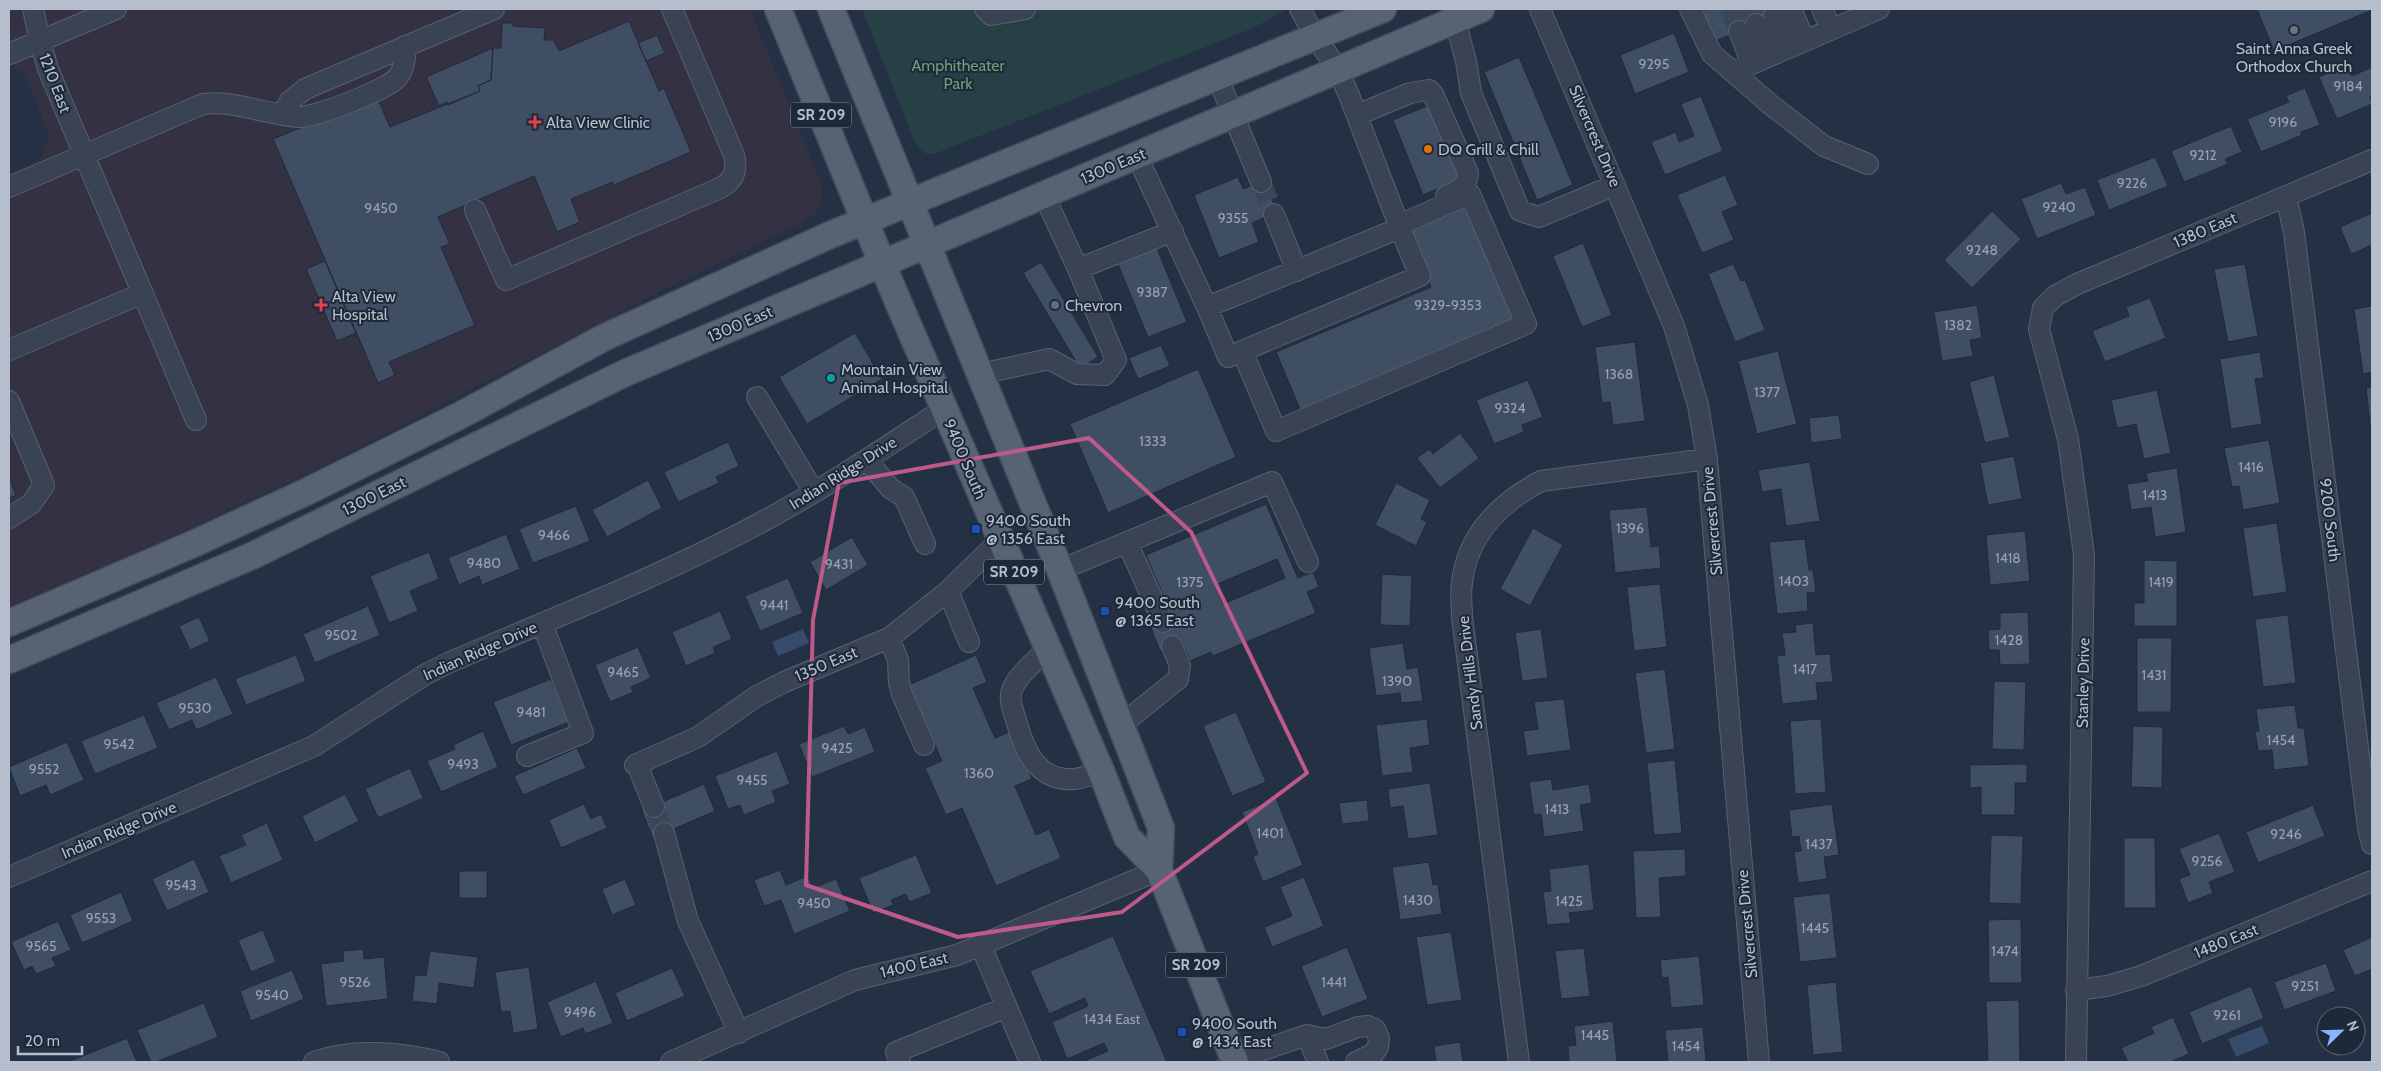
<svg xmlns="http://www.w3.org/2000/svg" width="2381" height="1071" viewBox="0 0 2381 1071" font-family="Cabin,sans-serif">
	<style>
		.medical { fill: #343143 }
		.green { fill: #264045 }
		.water { fill: #374b6c }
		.building { fill: #404e64; stroke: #1f2a3a; fill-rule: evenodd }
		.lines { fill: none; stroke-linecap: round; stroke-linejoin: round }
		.minor-tunnel { stroke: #3a4659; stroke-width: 20; stroke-dasharray: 20 10; stroke-linecap: butt }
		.minor-casing { stroke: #576170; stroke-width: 22 }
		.major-casing { stroke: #424c5c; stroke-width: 29 }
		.minor { stroke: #394353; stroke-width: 20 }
		.major { stroke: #576273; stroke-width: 26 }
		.marked { fill: none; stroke: #bd5a89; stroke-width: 4; stroke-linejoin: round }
		.worship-dot { fill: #6b7280; stroke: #1d2838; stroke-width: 2 }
		.health-dot { fill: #e0444e; stroke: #1d2838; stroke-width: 2 }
		.food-dot { fill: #e8710a; stroke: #1d2838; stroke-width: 2 }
		.service-dot { fill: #5c6f8a; stroke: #1d2838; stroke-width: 2 }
		.culture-dot { fill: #0f9aa8; stroke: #1d2838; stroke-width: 2 }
		.transit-dot { fill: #1a4fb4; stroke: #1d2838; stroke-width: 2 }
		.labels { text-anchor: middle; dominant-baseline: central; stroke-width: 4; stroke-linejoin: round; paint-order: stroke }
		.number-label { font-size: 14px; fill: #98a2b3 }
		.shield { fill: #1d2838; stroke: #8891a0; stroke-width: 1 }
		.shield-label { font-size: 15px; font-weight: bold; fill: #b6becd }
		.poi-label { font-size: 16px; fill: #b6becd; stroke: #1d2838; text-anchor: start }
		.park-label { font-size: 16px; fill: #6ba079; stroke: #1d2838 }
		.street-label { font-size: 16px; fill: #b6becd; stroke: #1d2838 }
	</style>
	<rect width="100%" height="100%" fill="#243144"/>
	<!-- medical -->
	<path class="medical" d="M9 9H750L819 178 822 186 821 203 817 212 801 224 669 287 333 461 147 548 9 607V173L30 164 42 155 49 136 27 79 21 71 9 67Z"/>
	<!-- green -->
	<path class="green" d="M862 9H1288L1251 29 934 154 924 153 915 143Z"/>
	<!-- water -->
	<path class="water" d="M803 629 809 643 778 656 772 642Z
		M2262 1026 2269 1043 2236 1057 2228 1039Z"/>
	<!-- building -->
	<path class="building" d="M1707 9H1792L1713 42 1700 11Z
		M2257 9H2372V10L2274 51Z
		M629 21 659 91 664 88 691 152 614 185 613 182 571 199 580 222 557 232 534 176 438 217 450 244 441 247 475 325 389 362 395 375 378 383 273 139 377 97 390 127 480 91 478 86 491 80 493 48H501L502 23H513V26L545 28 544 40H554L559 51Z
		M1674 33 1689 72 1635 94 1620 55Z
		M657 35 665 53 646 61 638 43Z
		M493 48 491 80 478 86 480 91 448 105 447 102 439 106 426 77Z
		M1519 57 1573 185 1537 200 1484 72Z
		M2347 65 2352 76 2372 67V95L2370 96 2372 104 2337 119 2319 77Z
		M2305 88 2320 125 2301 132 2302 135 2261 152 2247 119 2289 102 2286 96Z
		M1701 96 1723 151 1665 175 1651 142 1676 132 1679 142 1694 136 1681 104Z
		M1432 104 1463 178 1423 195 1393 120Z
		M2231 126 2242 152 2225 159 2228 164 2184 182 2171 151Z
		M2155 157 2168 186 2109 210 2097 180Z
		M1725 175 1738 205 1722 212 1734 240 1702 253 1677 195Z
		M1238 177 1243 189 1264 181 1277 212 1252 223 1259 242 1219 258 1194 195Z
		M2061 183 2066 194 2085 187 2096 215 2037 239 2021 199Z
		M1466 206 1516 324 1302 414 1276 352 1431 287 1407 231Z
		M1992 211 2021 239 1972 288 1944 260Z
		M2372 213V245L2351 254 2340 227Z
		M1583 243 1612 315 1582 327 1553 256Z
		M1156 246 1187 322 1148 337 1117 262Z
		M325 261 356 333 337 341 306 269Z
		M1041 262 1098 357 1080 368 1023 273Z
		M1733 264 1741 281 1745 280 1765 330 1735 342 1708 274Z
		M2245 264 2258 336 2228 342 2214 269Z
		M2150 298 2166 338 2105 362 2092 331 2129 316 2126 307Z
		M1977 305 1982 338 1970 340 1973 356 1942 361 1934 312Z
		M2372 306V372L2363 374 2354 309Z
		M855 333 882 379 807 424 779 377Z
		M1635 342 1645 421 1613 425 1610 402 1602 403 1595 347Z
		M1161 345 1170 366 1138 379 1129 358Z
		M1778 351 1797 424 1757 434 1738 361Z
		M2260 352 2264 378 2255 379 2262 424 2231 429 2220 359Z
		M1198 369 1236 457 1108 513 1070 424Z
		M1994 375 2010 437 1985 443 1969 382Z
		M1528 380 1543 417 1522 425 1524 432 1494 444 1476 400Z
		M2372 387V441L2366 388Z
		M2157 390 2171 453 2144 459 2136 424 2117 428 2111 400Z
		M1839 415 1842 439 1811 443 1809 418Z
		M1460 433 1479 458 1440 488 1417 458 1429 449 1433 454Z
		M2269 440 2280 503 2243 510 2239 486 2232 487 2224 448Z
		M728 442 739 466 716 477 719 483 678 502 664 472Z
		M2014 456 2022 499 1988 505 1980 463Z
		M1810 462 1820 521 1786 526 1781 489 1762 492 1758 470Z
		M2177 468 2186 532 2155 537 2151 507 2131 510 2127 484 2148 481 2146 473Z
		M9 478 16 495 9 498Z
		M648 480 662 508 607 537 592 510Z
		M1396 483 1430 500 1421 519 1427 522 1416 546 1375 525Z
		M1266 504 1298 578 1313 572 1319 587 1307 592 1316 613 1213 656 1211 652 1190 661 1182 642 1160 651 1151 628 1173 618 1146 555ZM1277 559 1285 578 1223 604 1215 585Z
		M576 506 590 541 533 563 519 529Z
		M1647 507 1651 547 1659 546 1661 568 1615 573 1609 510Z
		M2277 523 2287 592 2253 597 2243 528Z
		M1533 528 1563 545 1530 606 1500 589Z
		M2025 531 2030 581 1990 585 1986 535Z
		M506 534 520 569 482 585 479 576 459 585 448 558Z
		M852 537 868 565 826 590 810 562Z
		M1805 539 1809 570H1813L1816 592 1807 593 1808 611 1777 614 1769 542Z
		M429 552 439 579 410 591 418 611 389 623 370 576Z
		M2144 560 2177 561V626H2134V603H2144Z
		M1382 574 1412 576 1410 626 1380 625Z
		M788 578 803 613 760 631 745 596Z
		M1660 584 1667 647 1634 651 1627 587Z
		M368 606 380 635 315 663 303 634Z
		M720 611 732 639 713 647 715 653 686 666 672 632Z
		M2028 612 2030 664 2000 665 1999 650H1989L1988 630 2000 629V613Z
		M2288 615 2296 683 2263 687 2255 619Z
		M199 617 210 641 190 650 179 626Z
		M1813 623 1816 655 1830 654 1833 682 1816 683 1818 700 1782 704 1777 656 1785 655 1782 633 1796 632 1795 625Z
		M1541 629 1548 678 1522 681 1515 633Z
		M2137 638H2172L2171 712H2137Z
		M1403 643 1407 669 1418 667 1423 701 1401 703 1400 693 1376 696 1369 648Z
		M638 647 651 678 631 687 633 692 610 702 595 665Z
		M296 655 306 681 246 705 235 679Z
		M976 655 987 682 973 688 995 738 1011 731 1032 779 1015 786 1036 835 1049 829 1061 858 996 886 962 808 946 815 925 768 942 761 909 685Z
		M1665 669 1675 749 1646 753 1635 673Z
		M216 677 233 714 196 730 192 720 169 730 156 703Z
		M551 679 569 722 511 745 493 702Z
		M1994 681 2026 682 2024 750 1992 749Z
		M1564 699 1571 750 1527 756 1523 731 1538 729 1534 702Z
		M2295 705 2298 728H2304L2309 766 2274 770 2272 750 2258 751 2255 731H2259L2256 709Z
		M1236 712 1266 782 1232 796 1203 726Z
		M144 715 158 748 95 774 81 741Z
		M1427 719 1430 745 1410 748 1413 772 1382 776 1376 725Z
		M1821 719 1826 792 1795 794 1790 721Z
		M844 726 848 734 865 727 875 752 812 777 799 744Z
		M2133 726 2163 727 2162 788 2131 787Z
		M483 731 498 767 441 792 427 761 455 749 453 745Z
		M67 742 84 780 50 795 46 785 20 796 9 767Z
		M577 748 586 768 523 795 514 776Z
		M777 751 790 784 772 791 776 802 744 815 740 805 728 809 715 776Z
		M1675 760 1682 833 1654 835 1647 763Z
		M2027 764V783H2015V815H1981V787L1970 788V765Z
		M410 768 423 798 378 818 365 789Z
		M1551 779 1553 790 1589 784 1592 803 1580 805 1584 831 1544 837 1541 814 1534 815 1529 782Z
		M1430 783 1438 835 1408 839 1403 806 1390 808 1388 789Z
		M704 784 715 811 653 838 642 811Z
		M345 794 359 821 315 843 302 816Z
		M1276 798 1303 865 1263 882 1253 857 1258 854 1242 812Z
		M1367 800 1369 821 1342 824 1339 803Z
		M584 804 591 819 601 814 607 828 561 848 549 820Z
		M1832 804 1839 855 1824 857 1827 879 1798 883 1794 852 1801 851 1799 836 1792 837 1789 810Z
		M2313 805 2325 836 2258 863 2246 832Z
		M267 823 283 860 231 883 219 856 246 845 241 835Z
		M2219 833 2235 872 2209 882 2213 893 2188 903 2179 879 2190 875 2179 849Z
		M1991 835 2023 836 2021 904 1989 903Z
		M2124 838H2155L2156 908H2124Z
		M1685 849 1686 876 1659 878 1661 917 1636 918 1633 851Z
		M916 855 932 893 909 902 906 894 891 900 893 905 873 913 859 878Z
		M194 859 209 892 167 911 152 879Z
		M1429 862 1433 885 1438 884 1442 914 1400 920 1392 867Z
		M1589 864 1594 910 1569 913 1571 923 1547 925 1543 892 1551 891 1549 869Z
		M780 870 786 885 808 876 813 888 836 879 850 911 794 934 781 900 764 906 754 880Z
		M459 871H487V898H459Z
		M1304 877 1324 926 1272 947 1264 927 1292 916 1280 887Z
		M625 879 636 905 612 915 602 889Z
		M121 892 133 921 82 943 70 915Z
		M1830 893 1837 958 1800 962 1793 897Z
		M2021 919 2022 983H1989L1988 920Z
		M58 921 71 950 52 958 56 966 36 974 32 966 24 970 11 942Z
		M263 930 276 962 251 972 238 940Z
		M1451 932 1462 1000 1427 1005 1416 937Z
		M1113 936 1167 1062H1082L1108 1051 1104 1043 1067 1059 1052 1022 1088 1006 1085 998 1049 1014 1030 971Z
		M2372 937V969L2355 976 2343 950Z
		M1347 947 1368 999 1322 1017 1301 966Z
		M1584 948 1590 996 1561 999 1555 951Z
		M363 949 364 959 384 957 388 999 326 1006 321 964 344 961 343 951Z
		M430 951 478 957 474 988 439 983 437 1004 412 1001 415 975 426 976Z
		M1699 956 1704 1005 1671 1008 1668 977 1662 978 1660 960Z
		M2326 963 2336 991 2284 1010 2274 982Z
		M529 967 538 1029 513 1033 510 1011 501 1012 495 972Z
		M672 968 685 996 627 1021 615 993Z
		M292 970 304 999 251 1021 240 991Z
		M596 981 613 1023 585 1034 583 1028 561 1037 547 1002Z
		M1836 982 1843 1052 1813 1055 1807 985Z
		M2251 986 2264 1018 2202 1044 2189 1012Z
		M2019 1000 2020 1062H1988L1986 1001Z
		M204 1003 218 1037 156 1062H151L137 1030Z
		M2173 1017 2189 1054 2170 1062H2128L2121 1048 2154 1033 2151 1027Z
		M1613 1021 1617 1062H1569L1568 1046 1576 1045 1574 1026Z
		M1703 1027 1706 1062H1668L1665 1030Z
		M127 1038 137 1062H68Z
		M1460 1042 1463 1062H1436L1434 1046Z"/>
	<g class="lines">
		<!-- minor-tunnel -->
		<path class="minor-tunnel" d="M1730 9 1739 31
			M1750 9 1756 24
			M1261 182 1274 214
			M654 807 664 833"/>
		<!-- minor casing -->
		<g class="minor-casing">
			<path id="minor" d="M33 9 40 41 48 69 196 420
				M985 9 991 15 1025 9
				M1540 9 1674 326 1698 405 1707 459 1759 1062
				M1690 9 1712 54 1733 72 1879 9
				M1791 9 1805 41
				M1822 9 1831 29
				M1774 16 1787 48
				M1455 20 1466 61 1471 93 1520 211 1539 217 1615 185
				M1756 24 1770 56
				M1739 31 1752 64
				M9 54 116 9
				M1733 72 1771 105 1824 146 1868 164
				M1217 76 1261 182
				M282 114 290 101 305 89 494 9
				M1357 115 1410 93 1429 90 1433 94 1468 173C1467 188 1459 190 1446 196
				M1137 156 1207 307 1400 228 1349 95 1338 70 1315 36 1300 9
				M9 187 203 104C235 100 267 115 298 117 314 118 386 90 397 78 405 69 406 58 405 46
				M1044 195 1078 269 1173 231
				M2286 196 2294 232 2368 828 2372 844
				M475 210 506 280 718 189C733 182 738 171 734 155L672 9
				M1274 214 1297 271
				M1207 307 1228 357 1420 276 1400 228
				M9 350 143 293
				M1242 351 1276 431 1526 324 1470 194 1399 225
				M980 374 1049 359 1077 374 1105 375 1116 360 1078 269
				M757 397 814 492
				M9 401 44 485 31 504 9 518
				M867 460 890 488 904 497 925 544
				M1127 542 1163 622
				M1060 570 1272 482 1308 562
				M948 591 969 642
				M889 638 898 660 899 683 902 694 924 745
				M1047 649C1036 661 1018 674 1012 690 1008 699 1014 714 1017 723 1025 753 1039 782 1075 779 1084 778 1093 774 1101 771
				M1121 725 1178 679 1180 666 1172 646
				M527 756 583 733 542 623
				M637 764 654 807
				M635 765 698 737 757 696 784 682 889 638 948 591 1000 540
				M664 833 688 921 739 1033
				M9 877 314 746 426 674 448 663C553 618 660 577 760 523 824 489 884 448 944 409
				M981 946 1030 1062
				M2076 990 2107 986 2141 976 2372 881
				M1307 1035 1318 1062
				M314 1062C352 1048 401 1052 439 1062
				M671 1062 855 980 957 955 1159 870
				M900 1062 896 1052 1007 1007
				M1228 1062 1307 1035 1326 1039 1358 1027 1368 1026 1375 1029 1379 1038 1378 1047 1373 1054 1356 1062
				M1519 1062 1462 617C1462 606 1460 594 1462 583 1467 535 1501 502 1541 481L1707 459
				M2076 1062 2084 555 2068 439 2039 329 2043 308 2055 296 2077 284 2372 160"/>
		</g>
		<!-- major casing -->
		<g class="major-casing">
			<path id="major" d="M778 9 896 297 1101 771 1127 837 1159 870 1235 1062
				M831 9 1060 570 1161 828 1159 870
				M9 623 193 544 306 492 461 415 605 337 830 235 1383 9
				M9 660 254 555 625 373 1481 9"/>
		</g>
		<!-- minor -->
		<use href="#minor" class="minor"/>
		<!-- major -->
		<use href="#major" class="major"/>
	</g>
	<!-- marked area -->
	<path class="marked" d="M1089 438 1191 532 1307 773 1122 912 958 937 806 885 813 620 839 483Z"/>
	<!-- markers -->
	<circle class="worship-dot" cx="2294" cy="30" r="5"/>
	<g class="health-dot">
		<path d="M532.5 114.5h5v5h5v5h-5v5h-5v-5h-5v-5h5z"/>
		<path d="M318.5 297.5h5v5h5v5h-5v5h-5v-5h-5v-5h5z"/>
	</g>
	<circle class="food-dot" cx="1428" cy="149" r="5"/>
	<circle class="service-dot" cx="1055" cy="305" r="5"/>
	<circle class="culture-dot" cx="831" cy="378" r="5"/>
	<g class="transit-dot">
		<rect x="971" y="524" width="10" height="10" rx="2.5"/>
		<rect x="1100" y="606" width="10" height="10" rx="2.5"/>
		<rect x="1177" y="1027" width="10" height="10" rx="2.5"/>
	</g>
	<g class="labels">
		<!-- number labels -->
		<g class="number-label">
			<text x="1654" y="64">9295</text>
			<text x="2348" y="86">9184</text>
			<text x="2283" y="122">9196</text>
			<text x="2203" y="155">9212</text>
			<text x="2132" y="183">9226</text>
			<text x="2059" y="207">9240</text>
			<text x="381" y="208">9450</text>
			<text x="1233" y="218">9355</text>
			<text x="1982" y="250">9248</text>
			<text x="1152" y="292">9387</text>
			<text x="1448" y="305">9329-9353</text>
			<text x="1958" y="325">1382</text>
			<text x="1619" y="374">1368</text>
			<text x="1767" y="392">1377</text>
			<text x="1510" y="408">9324</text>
			<text x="1153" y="441">1333</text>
			<text x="2251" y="467">1416</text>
			<text x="2155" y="495">1413</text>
			<text x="1630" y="528">1396</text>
			<text x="554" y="535">9466</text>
			<text x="2008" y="558">1418</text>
			<text x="484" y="563">9480</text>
			<text x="839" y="564">9431</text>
			<text x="1794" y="581">1403</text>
			<text x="1190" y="582">1375</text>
			<text x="2161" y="582">1419</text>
			<text x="774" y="605">9441</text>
			<text x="341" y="635">9502</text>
			<text x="2009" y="640">1428</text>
			<text x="1805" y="669">1417</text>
			<text x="623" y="672">9465</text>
			<text x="2154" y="675">1431</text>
			<text x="1397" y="681">1390</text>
			<text x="195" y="708">9530</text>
			<text x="531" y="712">9481</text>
			<text x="2281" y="740">1454</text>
			<text x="119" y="744">9542</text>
			<text x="837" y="748">9425</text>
			<text x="463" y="764">9493</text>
			<text x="44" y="769">9552</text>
			<text x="979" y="773">1360</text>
			<text x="752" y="780">9455</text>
			<text x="1557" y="809">1413</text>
			<text x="1270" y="833">1401</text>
			<text x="2286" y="834">9246</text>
			<text x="1819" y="844">1437</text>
			<text x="2207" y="861">9256</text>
			<text x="181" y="885">9543</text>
			<text x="1418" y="900">1430</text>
			<text x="1569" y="901">1425</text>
			<text x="814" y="903">9450</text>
			<text x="101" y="918">9553</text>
			<text x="1815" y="928">1445</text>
			<text x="41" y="946">9565</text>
			<text x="2005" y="951">1474</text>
			<text x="355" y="982">9526</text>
			<text x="1334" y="982">1441</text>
			<text x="2305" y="986">9251</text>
			<text x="272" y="995">9540</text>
			<text x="580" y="1012">9496</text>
			<text x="2227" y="1015">9261</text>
			<text x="1112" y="1019">1434 East</text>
			<text x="1595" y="1035">1445</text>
			<text x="1686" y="1046">1454</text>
		</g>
		<!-- shield labels -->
		<g class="shield">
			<rect x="791" y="102.5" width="60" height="25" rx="4"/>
			<rect x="984" y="559.5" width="60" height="25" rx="4"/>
			<rect x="1166" y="952.5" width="60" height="25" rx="4"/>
		</g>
		<g class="shield-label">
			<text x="821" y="115">SR 209</text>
			<text x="1014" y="572">SR 209</text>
			<text x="1196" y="965">SR 209</text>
		</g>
		<!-- poi labels -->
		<g class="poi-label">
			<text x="2294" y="48" text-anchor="middle">Saint Anna Greek<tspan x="2294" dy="18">Orthodox Church</tspan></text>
			<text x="546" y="122">Alta View Clinic</text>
			<text x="1438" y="149">DQ Grill &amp; Chill</text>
			<text x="332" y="296">Alta View<tspan x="332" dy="18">Hospital</tspan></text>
			<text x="1065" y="305">Chevron</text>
			<text x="841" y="369">Mountain View<tspan x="841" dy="18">Animal Hospital</tspan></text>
			<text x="986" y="520">9400 South<tspan x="986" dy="18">@ 1356 East</tspan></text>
			<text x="1115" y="602">9400 South<tspan x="1115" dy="18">@ 1365 East</tspan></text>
			<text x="1192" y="1023">9400 South<tspan x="1192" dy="18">@ 1434 East</tspan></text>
		</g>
		<!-- park labels -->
		<g class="park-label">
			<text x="958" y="65">Amphitheater<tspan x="958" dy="18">Park</tspan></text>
		</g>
		<!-- street labels -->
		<g class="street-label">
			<text transform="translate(55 83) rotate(69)">1210 East</text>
			<text transform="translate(1595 136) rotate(67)">Silvercrest Drive</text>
			<text transform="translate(1113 166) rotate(-23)">1300 East</text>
			<text transform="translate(2205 230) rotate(-23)">1380 East</text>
			<text transform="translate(740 324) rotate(-23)">1300 East</text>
			<text transform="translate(965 459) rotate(67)">9400 South</text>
			<text transform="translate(843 473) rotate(-32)">Indian Ridge Drive</text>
			<text transform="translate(374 496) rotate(-26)">1300 East</text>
			<text transform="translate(2330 520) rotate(83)">9200 South</text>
			<text transform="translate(1712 521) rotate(-95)">Silvercrest Drive</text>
			<text transform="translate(480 651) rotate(-24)">Indian Ridge Drive</text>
			<text transform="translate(826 664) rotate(-23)">1350 East</text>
			<text transform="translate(1470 673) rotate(-97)">Sandy Hills Drive</text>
			<text transform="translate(2083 683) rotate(-89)">Stanley Drive</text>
			<text transform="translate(119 830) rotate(-23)">Indian Ridge Drive</text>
			<text transform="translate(1747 924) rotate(-95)">Silvercrest Drive</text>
			<text transform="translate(2226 941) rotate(-22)">1480 East</text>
			<text transform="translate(914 965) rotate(-13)">1400 East</text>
		</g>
	</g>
	<!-- border -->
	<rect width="2381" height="1071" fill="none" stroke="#b6becd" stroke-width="20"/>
	<!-- north arrow -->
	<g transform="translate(2341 1031) rotate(67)"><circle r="24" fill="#1d2838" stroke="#5a6474"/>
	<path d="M0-4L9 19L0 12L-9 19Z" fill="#89b4ff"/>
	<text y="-8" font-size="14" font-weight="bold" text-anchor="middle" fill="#b6becd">N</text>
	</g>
	<!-- scale -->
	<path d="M18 1046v8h64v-8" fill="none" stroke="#b6becd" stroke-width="2.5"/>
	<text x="25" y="1046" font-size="15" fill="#b6becd" stroke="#1d2838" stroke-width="4" paint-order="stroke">20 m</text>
</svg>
